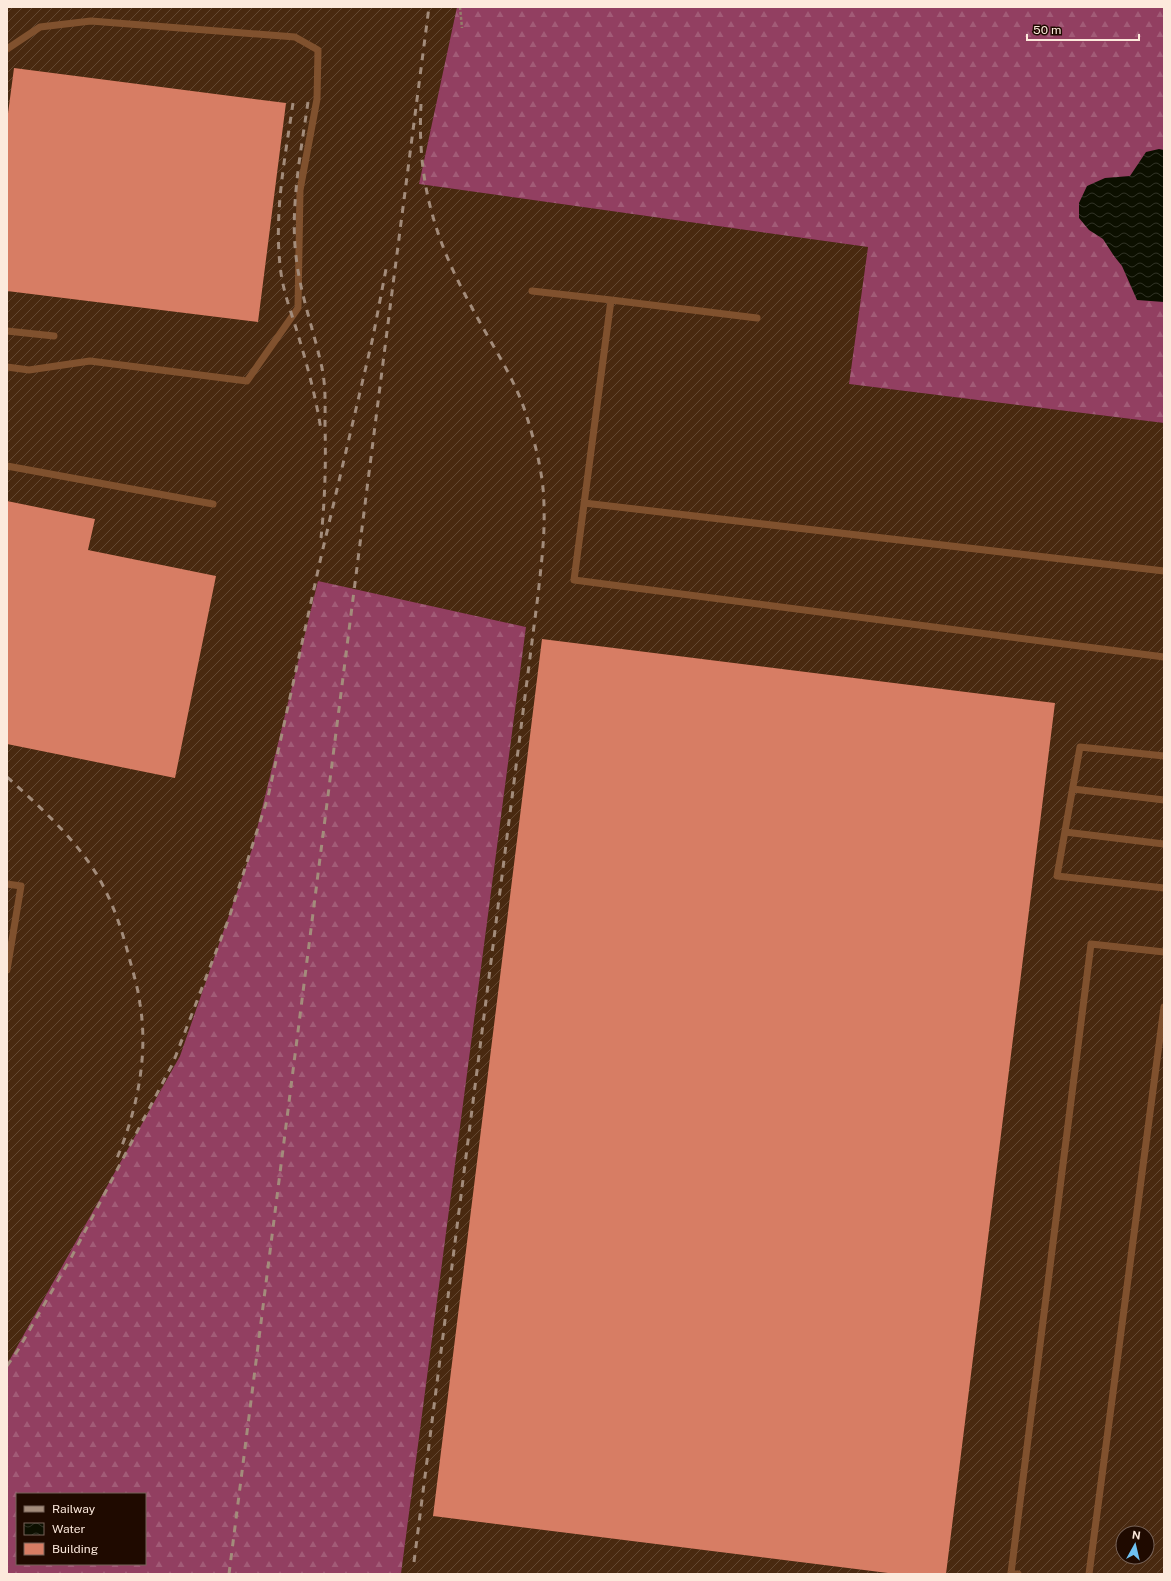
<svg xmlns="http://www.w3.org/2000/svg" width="1171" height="1581" viewBox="0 0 1171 1581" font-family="'Public Sans',sans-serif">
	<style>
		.industrial { fill: url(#industrial-furrows); fill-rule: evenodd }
		.forest { fill: url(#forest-firs); fill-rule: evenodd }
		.water { fill: url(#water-waves) }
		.building { fill: #d77d64 }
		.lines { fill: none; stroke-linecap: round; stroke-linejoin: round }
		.path { stroke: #947d6a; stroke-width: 2.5; stroke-dasharray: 3 2; stroke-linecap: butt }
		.lane { stroke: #80512e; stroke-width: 7 }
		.rail { stroke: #a38c7b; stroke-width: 3; stroke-dasharray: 7 7; stroke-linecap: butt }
	</style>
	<defs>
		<pattern id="industrial-furrows" width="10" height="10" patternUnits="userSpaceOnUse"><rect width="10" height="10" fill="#492910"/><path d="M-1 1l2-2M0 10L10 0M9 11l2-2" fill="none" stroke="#644832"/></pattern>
		<pattern id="forest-firs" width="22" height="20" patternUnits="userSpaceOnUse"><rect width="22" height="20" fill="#923f61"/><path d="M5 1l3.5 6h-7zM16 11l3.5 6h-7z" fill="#a25b77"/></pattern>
		<pattern id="water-waves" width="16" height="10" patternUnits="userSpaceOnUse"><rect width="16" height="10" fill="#0c0f00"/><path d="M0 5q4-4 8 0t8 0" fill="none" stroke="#303225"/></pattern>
	</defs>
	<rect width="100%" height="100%" fill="#3b2009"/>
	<!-- industrial -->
	<path class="industrial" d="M7 7H457L419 184 868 247 849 384 1164 423V1574H401L526 627 318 582 252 849 180 1056 9 1361 7 1360ZM1123 1533H1147V1557H1123Z"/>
	<!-- forest -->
	<path class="forest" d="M457 7H1164V423L849 384 868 247 419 184Z
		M318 581 526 627 401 1574H7V1360L9 1361 180 1056 252 849ZM17 1494H145V1564H17Z"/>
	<!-- water -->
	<path class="water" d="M1159 149 1164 150V302L1137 300 1122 266 1114 256 1103 239 1089 230 1079 218V203L1087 186 1105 178 1130 176 1146 152Z"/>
	<!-- building -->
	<path class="building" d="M14 68 286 103 258 322 7 291V121Z
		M7 501 95 519 88 550 216 576 175 778 7 744Z
		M542 639 1055 703 946 1574H896L433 1516Z"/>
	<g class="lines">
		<!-- path -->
		<path class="path" d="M460 7 462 28"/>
		<!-- lane -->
		<path class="lane" d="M7 49 40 27 91 21 295 37 318 50 317 99 300 190 298 308 247 381 90 361 29 370 7 367
			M532 291 611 300
			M757 318 611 300 574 580 1164 657
			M7 331 54 336
			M7 466 213 504
			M584 503 1164 571
			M1164 756 1080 747 1057 876 1164 888
			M1073 789 1164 800
			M1065 832 1164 844
			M7 884 21 886 7 970
			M1018 1574 1011 1573 1091 944 1164 952
			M1089 1574 1164 1007"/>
		<!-- rail -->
		<path class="rail" d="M308 102C301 151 290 207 296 256 300 294 314 331 322 368 326 387 325 407 325 426 326 463 325 500 321 538
			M293 103C285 159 273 216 281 273 284 295 293 317 299 338 308 368 316 398 321 430
			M7 777C38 805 69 833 92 867 110 894 121 926 129 957 133 972 138 988 140 1004 149 1058 136 1114 115 1163
			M7 1366 18 1350 72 1256 173 1063 229 918 268 797 321 557 373 337 386 269
			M414 1562 538 595C541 567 545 537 544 508 544 475 535 442 525 411 512 373 488 339 470 304 434 238 417 180 421 104
			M229 1574 391 300 429 7"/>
	</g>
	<!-- border -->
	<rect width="1171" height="1581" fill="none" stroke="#fce9dc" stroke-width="16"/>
	<!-- legend -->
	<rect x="16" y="1493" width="130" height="72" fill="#1f0a00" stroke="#776358"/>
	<rect x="24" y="1506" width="20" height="6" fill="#a38c7b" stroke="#776358"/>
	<text x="52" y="1513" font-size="12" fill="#fce9dc">Railway</text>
	<rect x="24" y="1523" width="20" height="12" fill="url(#water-waves)" stroke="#776358"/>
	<text x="52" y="1533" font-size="12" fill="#fce9dc">Water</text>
	<rect x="24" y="1543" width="20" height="12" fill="#d77d64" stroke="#776358"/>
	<text x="52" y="1553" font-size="12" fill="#fce9dc">Building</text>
	<!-- north arrow -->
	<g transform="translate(1135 1545) rotate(8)"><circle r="19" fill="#1f0a00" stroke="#776358"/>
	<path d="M0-3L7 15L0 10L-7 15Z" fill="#6ec2f3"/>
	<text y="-6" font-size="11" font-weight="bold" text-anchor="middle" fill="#fce9dc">N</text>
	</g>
	<!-- scale -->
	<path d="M1027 34v6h112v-6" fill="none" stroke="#fce9dc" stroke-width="2"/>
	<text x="1033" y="34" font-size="12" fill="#fce9dc" stroke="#1f0a00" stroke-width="3" paint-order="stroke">50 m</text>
</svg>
